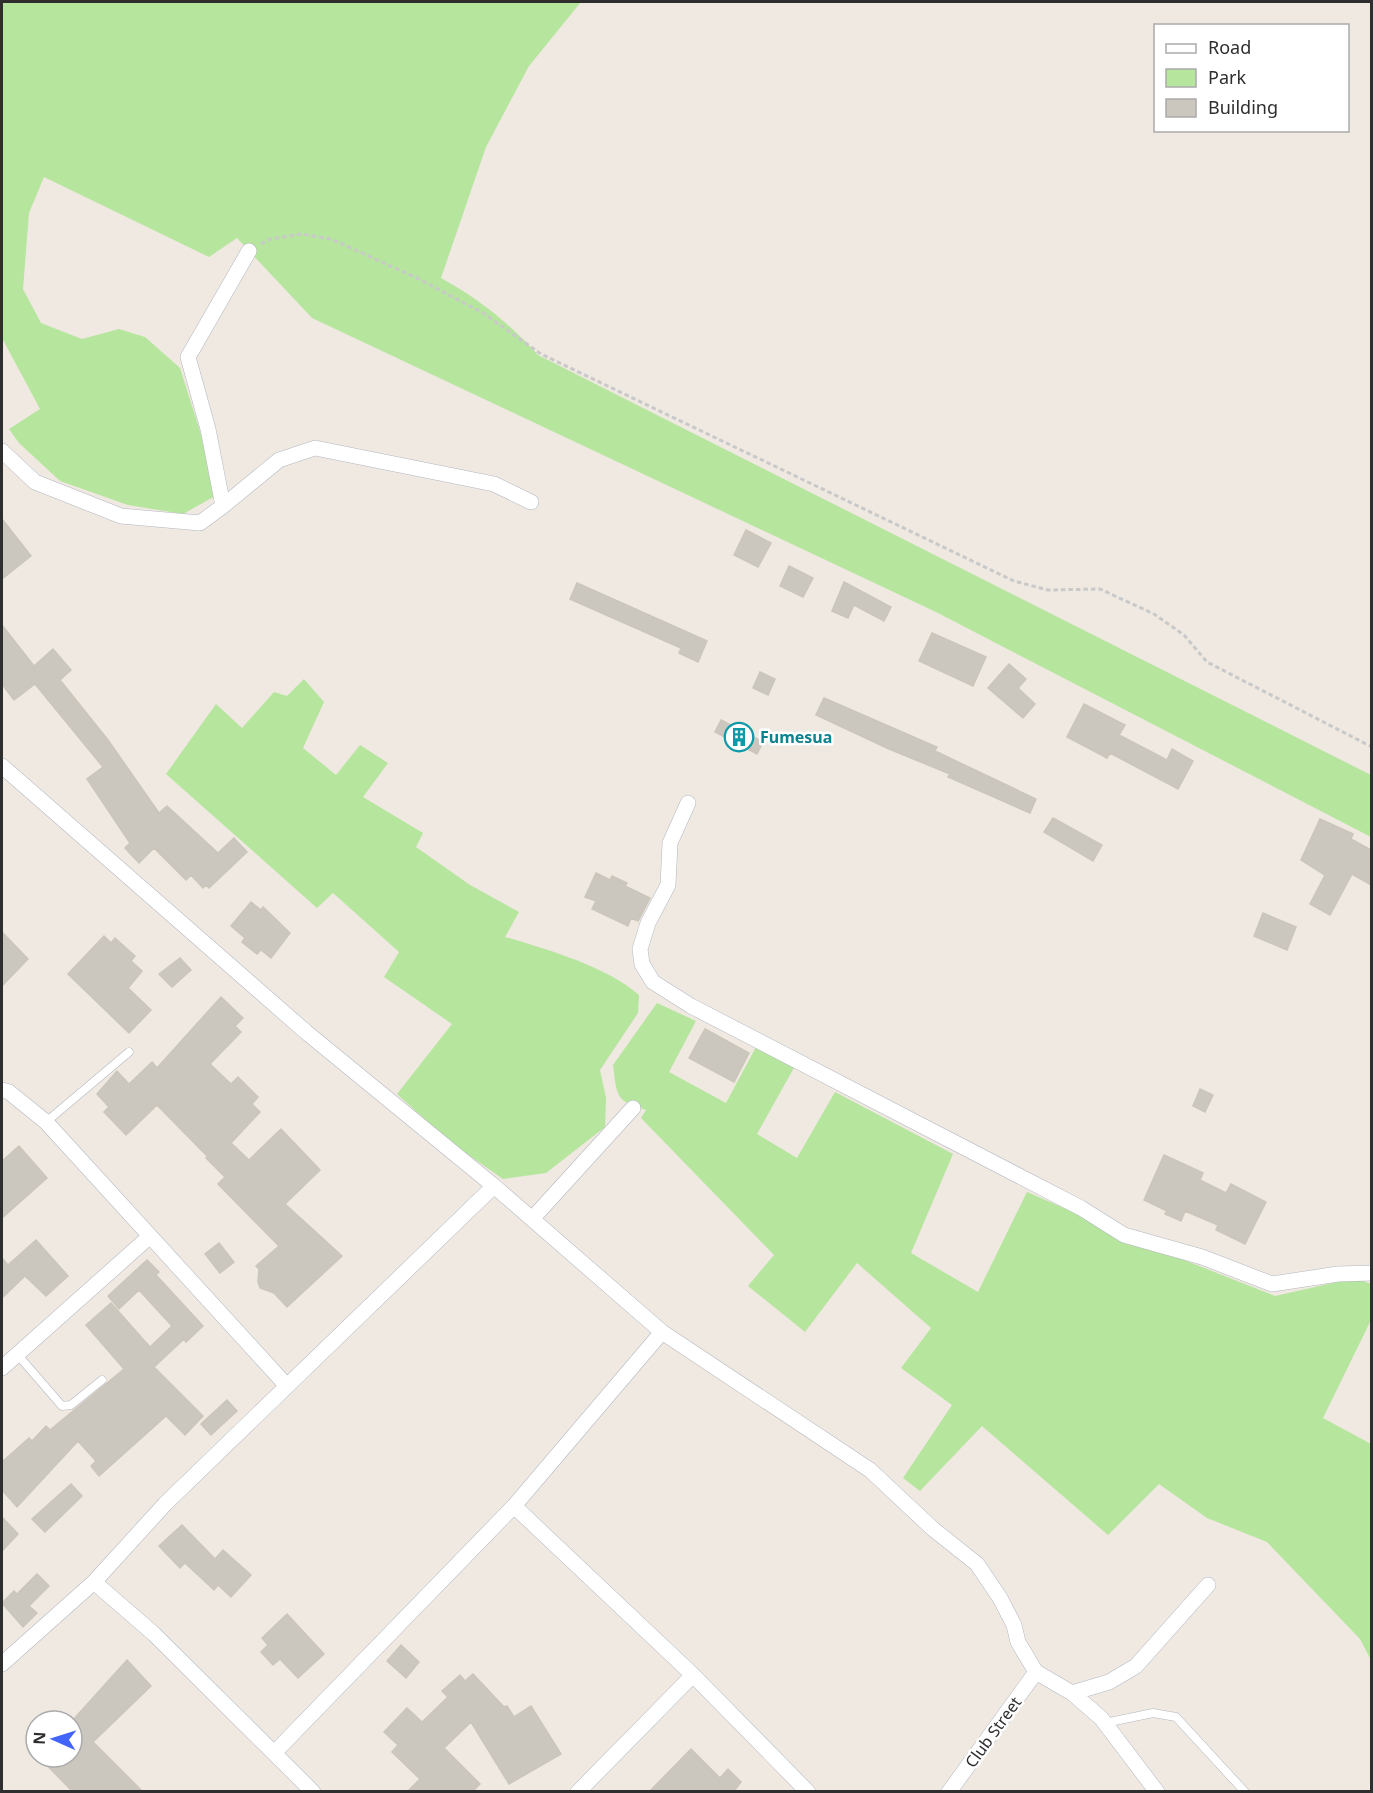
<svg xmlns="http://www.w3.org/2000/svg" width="1373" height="1793" viewBox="0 0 1373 1793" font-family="'Noto Sans',sans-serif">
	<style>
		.green { fill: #b6e59e }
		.building { fill: #cbc7bf; stroke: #cbc5ba; stroke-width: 1.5 }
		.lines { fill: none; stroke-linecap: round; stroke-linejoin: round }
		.service-casing { stroke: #b4b7c1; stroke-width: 9 }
		.minor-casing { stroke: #b4b7c1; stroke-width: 16 }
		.path { stroke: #c9c9c9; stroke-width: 3; stroke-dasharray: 4.5 3; stroke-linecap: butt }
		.service { stroke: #fff; stroke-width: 8 }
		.minor { stroke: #fff; stroke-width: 15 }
		.labels { text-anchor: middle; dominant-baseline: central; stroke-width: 5; stroke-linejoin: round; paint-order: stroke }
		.culture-label { font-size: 16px; font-weight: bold; fill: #0d838f; stroke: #fff; text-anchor: start }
		.street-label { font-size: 16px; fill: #2e2e2e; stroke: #fff }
	</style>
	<rect width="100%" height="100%" fill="#efe9e1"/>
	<!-- green -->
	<path class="green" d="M2 2H581L529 66 486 147 441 278C479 299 509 323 538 355L1371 775V837L936 612 312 318 237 238 209 257 44 177 29 213 23 289 41 323 82 339 119 329 145 337 180 368 204 444 217 495 183 514 128 505 60 481 19 443 9 429 40 409 2 338Z
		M304 679 324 702 303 748 336 775 360 745 388 763 363 797 423 833 416 847 470 885 519 912 505 937C547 949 607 967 639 995L638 1013 600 1070 606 1098 605 1127 546 1173 503 1179 450 1142 397 1094 452 1024 384 977 399 952 333 893 317 908 166 774 216 704 242 728 274 692 287 696Z
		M657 1003 696 1021 669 1072 726 1103 756 1047 795 1066 757 1134 797 1158 835 1092 953 1154 911 1253 978 1292 1027 1192 1174 1256 1275 1296 1355 1278 1371 1284V1320L1323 1418 1371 1444V1660L1360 1639 1267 1542 1207 1518 1159 1484 1108 1535 982 1426 920 1491 903 1478 952 1405 901 1368 931 1328 857 1263 805 1332 748 1286 774 1255 641 1118 646 1110C615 1101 617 1096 613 1065Z"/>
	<!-- building -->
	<path class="building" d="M2 519 31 556 2 579Z
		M746 530 771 543 758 567 734 555Z
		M789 566 813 578 803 597 780 586Z
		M844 582 891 607 884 621 854 605 848 618 832 611Z
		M577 583 707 641 698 662 679 653 681 648 570 599Z
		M2 625 34 666 53 649 71 670 60 680 108 740 159 813 167 806 218 853 234 838 247 852 209 888 206 885 203 888 191 875 186 880 154 848 139 863 125 848 130 843 87 779 103 767 35 684 14 700 2 684Z
		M932 633 986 657 973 686 919 661Z
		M1009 664 1026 679 1018 688 1035 704 1023 718 988 688Z
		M760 672 775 679 768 695 753 688Z
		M824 698 937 747 935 751 1036 799 1030 813 948 777 950 774 889 749 816 715Z
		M1084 704 1125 725 1119 735 1167 760 1172 749 1193 761 1178 789 1110 753 1107 758 1067 737Z
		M721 720 763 742 757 754 715 732Z
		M1053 818 1102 845 1093 861 1044 832Z
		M1320 819 1353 834 1351 839 1371 850V885L1352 874 1330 915 1310 904 1325 875 1301 860Z
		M596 873 610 880 612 876 627 883 625 886 650 898 638 921 631 918 628 926 592 909 596 901 585 897Z
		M251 902 261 910 263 907 290 933 271 958 261 950 257 954 242 942 245 938 231 926Z
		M1263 913 1296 927 1287 950 1254 936Z
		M2 932 28 959 2 986Z
		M104 936 111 943 115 938 135 956 131 961 142 971 128 988 151 1010 129 1033 68 974Z
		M180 958 191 970 172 987 159 974Z
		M221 997 243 1018 235 1026 241 1032 210 1064 231 1084 238 1077 258 1097 252 1104 260 1112 231 1143 249 1160 281 1129 320 1170 285 1204 342 1256 287 1307 274 1293 260 1288 258 1282 259 1269 256 1266 279 1246 218 1184 225 1177 206 1158 208 1157 157 1105 126 1135 104 1112 109 1107 97 1094 117 1071 129 1084 152 1062 157 1068Z
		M705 1029 749 1053 734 1082 689 1058Z
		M1200 1089 1213 1095 1205 1112 1193 1106Z
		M19 1146 47 1178 2 1218V1161Z
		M1164 1155 1203 1173 1200 1180 1226 1193 1231 1184 1266 1202 1245 1244 1216 1230 1218 1225 1185 1211 1181 1221 1165 1214 1167 1211 1144 1200Z
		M36 1240 68 1276 46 1296 25 1276 2 1298V1258L8 1265Z
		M219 1243 234 1262 220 1273 205 1254Z
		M147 1260 159 1272 156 1275 203 1326 186 1342 184 1339 154 1367 203 1416 185 1435 166 1416 99 1476 91 1466 96 1461 78 1441 17 1507 2 1490V1462L29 1438 32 1441 46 1426 50 1430 124 1369 86 1325 111 1303 150 1347 172 1326 139 1290 119 1309 108 1296Z
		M227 1400 237 1411 211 1435 201 1424Z
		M71 1484 82 1496 45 1532 32 1519Z
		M2 1517 18 1534 2 1551Z
		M182 1525 215 1559 223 1550 251 1575 231 1597 218 1585 214 1590 185 1563 180 1568 159 1546Z
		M37 1574 49 1586 29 1606 37 1613 23 1627 2 1603 14 1591 17 1594Z
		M287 1614 324 1654 298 1678 280 1659 273 1665 261 1652 268 1645 262 1638Z
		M401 1645 419 1662 406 1678 387 1661Z
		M127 1660 151 1686 93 1742 142 1791H72L39 1757H72V1721Z
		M473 1674 504 1707 507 1706 514 1717 531 1706 561 1754 509 1784 471 1722 444 1748 480 1784 473 1791H408L420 1779 392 1752 398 1745 384 1732 407 1708 422 1722 448 1697 442 1691 460 1675 465 1681Z
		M691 1749 720 1778 728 1769 741 1782 734 1791H650Z"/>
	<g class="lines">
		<!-- service casing -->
		<g class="service-casing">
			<path id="service" d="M46 1122 129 1052
				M17 1354 62 1406 71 1405 102 1380
				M1105 1723 1153 1713 1176 1717 1245 1792"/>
		</g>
		<!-- minor casing -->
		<g class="minor-casing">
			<path id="minor" d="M2 451 35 482 121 516 200 523 223 506 208 429 188 357 249 251
				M223 506 279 460 315 448 494 484 531 502
				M2 766 306 1032 494 1186 662 1332 870 1470 933 1529 977 1564 1000 1598 1014 1625 1018 1642 1036 1672 1072 1693 1101 1718 1157 1792
				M688 803 670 843 668 885 648 923 640 949 642 964 653 982 691 1006 1081 1208 1124 1235 1202 1257 1272 1284 1338 1274 1372 1273
				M2 1090 9 1092 46 1122 286 1385
				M532 1219 633 1108
				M2 1368 149 1237
				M514 1506 693 1675 808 1792
				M94 1582 154 1634 313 1792
				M2 1664 94 1582 165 1504 494 1186
				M1072 1693 1109 1682 1136 1666 1208 1585
				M275 1752 514 1506 662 1332
				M578 1792 693 1675
				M949 1792 1036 1672"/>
		</g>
		<!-- path -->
		<path class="path" d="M261 244 270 239 302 234 331 239 419 279 483 313 541 354 1014 581 1048 590 1100 589 1154 614 1184 635 1207 662 1372 747"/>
		<!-- service -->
		<use href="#service" class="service"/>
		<!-- minor -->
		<use href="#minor" class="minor"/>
	</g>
	<!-- icons -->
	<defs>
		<g id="building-ring" transform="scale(1.5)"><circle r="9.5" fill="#fff" stroke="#0f9aa8" stroke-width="1.5"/><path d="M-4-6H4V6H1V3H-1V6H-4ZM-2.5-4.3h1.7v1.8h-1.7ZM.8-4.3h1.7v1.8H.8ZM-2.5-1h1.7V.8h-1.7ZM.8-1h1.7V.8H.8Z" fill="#0f9aa8"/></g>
	</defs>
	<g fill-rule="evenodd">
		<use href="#building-ring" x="739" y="737"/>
	</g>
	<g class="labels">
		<!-- culture labels -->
		<g class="culture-label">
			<text x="760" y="737">Fumesua</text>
		</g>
		<!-- street labels -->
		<g class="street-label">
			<text transform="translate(993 1732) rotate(-54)">Club Street</text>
		</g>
	</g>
	<!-- border -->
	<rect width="1373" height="1793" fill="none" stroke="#2e2e2e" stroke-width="6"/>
	<!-- legend -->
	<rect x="1154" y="24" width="195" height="108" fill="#ffffff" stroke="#ababab" stroke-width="1.5"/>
	<rect x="1166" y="44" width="30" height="9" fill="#ffffff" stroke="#ababab" stroke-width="1.5"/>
	<text x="1208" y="54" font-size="18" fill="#2e2e2e">Road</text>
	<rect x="1166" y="69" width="30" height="18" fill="#b6e59e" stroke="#ababab" stroke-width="1.5"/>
	<text x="1208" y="84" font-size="18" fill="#2e2e2e">Park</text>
	<rect x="1166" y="99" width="30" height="18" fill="#cbc7bf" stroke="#ababab" stroke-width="1.5"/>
	<text x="1208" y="114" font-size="18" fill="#2e2e2e">Building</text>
	<!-- north arrow -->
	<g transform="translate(54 1739) rotate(273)"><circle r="28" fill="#ffffff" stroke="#ababab" stroke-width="1.5"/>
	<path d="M0-4.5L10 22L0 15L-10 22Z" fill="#4264fb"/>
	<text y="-9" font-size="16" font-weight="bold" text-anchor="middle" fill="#2e2e2e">N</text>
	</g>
</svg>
